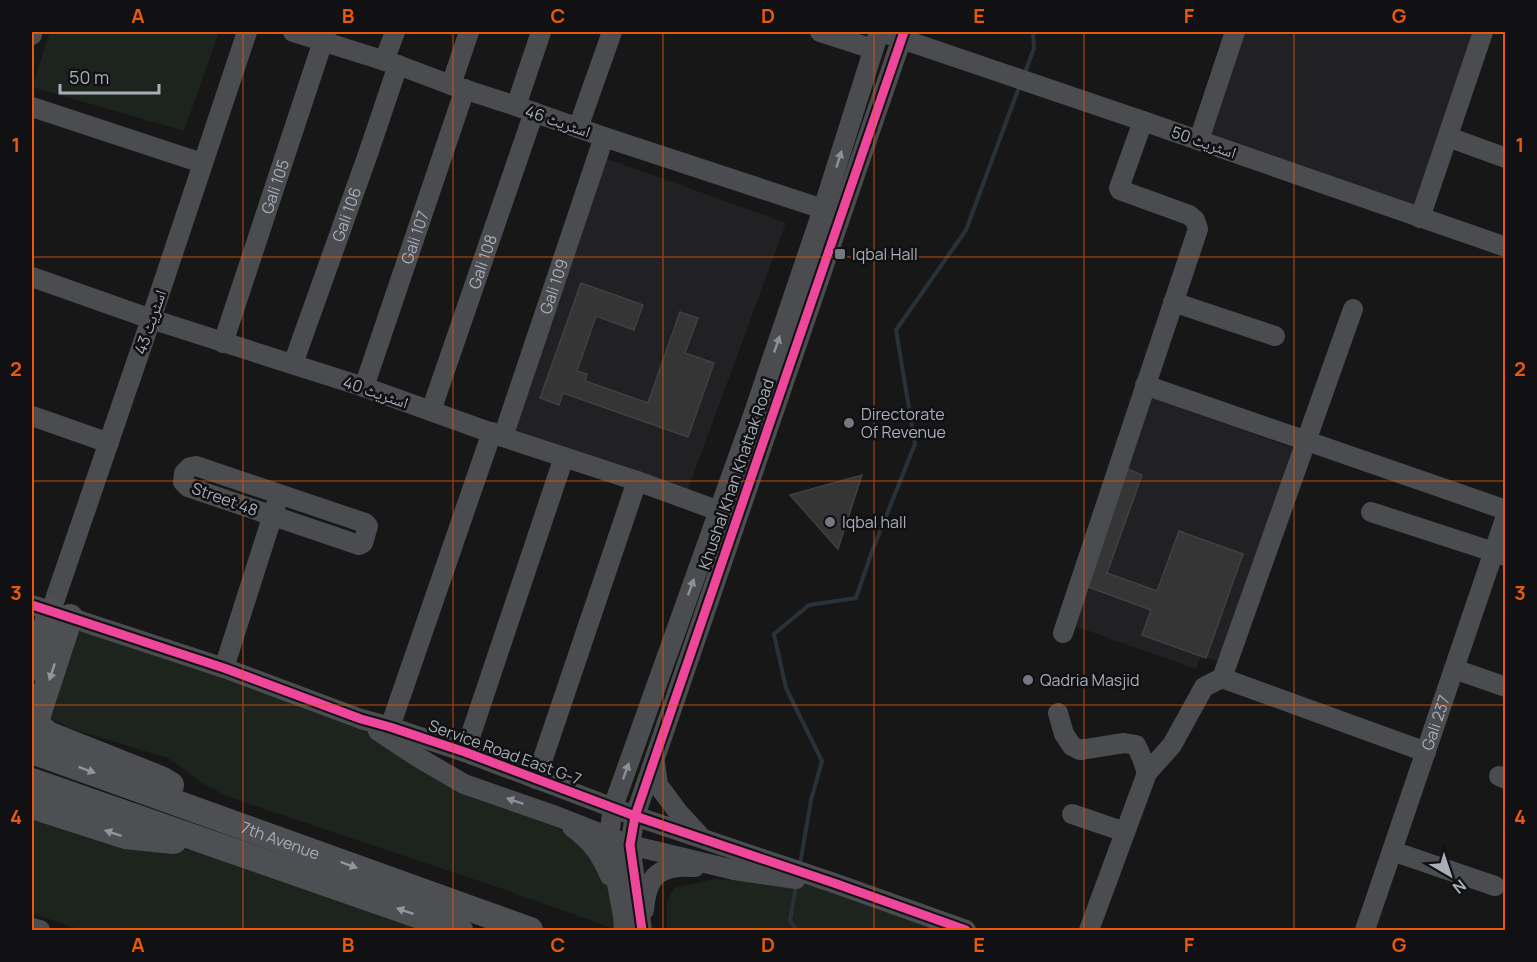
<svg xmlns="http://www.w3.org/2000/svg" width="1537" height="962" viewBox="0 0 1537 962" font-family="Manrope,'Noto Naskh Arabic',sans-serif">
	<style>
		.built { fill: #212123 }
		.green { fill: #1d241e }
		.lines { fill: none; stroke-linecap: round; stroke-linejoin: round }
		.stream { stroke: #2a3239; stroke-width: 4 }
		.building { fill: #353536; stroke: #3f4043; stroke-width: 1.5 }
		.minor { stroke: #4b4c50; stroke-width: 20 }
		.major { stroke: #4d4f52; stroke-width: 26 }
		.cycleway-casing { stroke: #111113; stroke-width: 13 }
		.cycleway { stroke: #ed469a; stroke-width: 9 }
		.oneway { fill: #8c9099 }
		.oneway2 { fill: #91969e }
		.grid { fill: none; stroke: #e8590c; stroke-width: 1.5; stroke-opacity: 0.55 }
		.poi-dot { fill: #757880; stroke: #111113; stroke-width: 2 }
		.labels { text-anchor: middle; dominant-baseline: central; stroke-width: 5; stroke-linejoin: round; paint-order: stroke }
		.street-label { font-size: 16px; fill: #a8adb8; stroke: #111113 }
		.poi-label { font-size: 16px; fill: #a8adb8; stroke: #111113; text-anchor: start }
		.neatline { fill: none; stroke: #e8590c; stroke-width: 2 }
		.grid-label { font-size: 20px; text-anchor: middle; font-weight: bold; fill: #e8590c }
	</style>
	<rect width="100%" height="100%" fill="#171717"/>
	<!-- built -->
	<path class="built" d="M1244 32H1476L1415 207 1209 135Z
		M605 158 786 223 687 492 506 426Z
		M1146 395 1293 448 1218 661 1201 656 1196 669 1069 624Z"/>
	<!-- green -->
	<path class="green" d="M50 32H219L184 131 32 87Z
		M87 630 357 722 549 823 584 844 608 883 617 930 500 888 229 797 204 784 168 758 69 728 49 717 76 633Z
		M32 811 144 846 212 852 448 930H81L32 913Z
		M714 879 833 887 959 930H667V902L674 888Z"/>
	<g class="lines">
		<!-- stream -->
		<path class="stream" d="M1026 70 1034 48 1033 32
			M800 864 811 800 822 761 786 688 774 634 809 605 856 598 871 554 915 444 896 330 966 230 1018 90
			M796 886 790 921 797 930"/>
	</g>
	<!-- building -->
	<path class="building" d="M581 283 643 305 634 330 596 316 577 371 587 374 585 381 648 403 680 312 698 318 685 353 714 363 688 437 563 393 559 405 540 398Z
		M1125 468 1142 475 1107 573 1157 591 1179 531 1243 554 1206 658 1142 635 1151 610 1083 585Z
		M862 475 838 549 790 495Z"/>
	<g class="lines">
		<!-- minor -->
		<g class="minor">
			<path d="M293 32 398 65 451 85 516 106 604 137 823 209"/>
			<path d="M820 32 873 49"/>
			<path d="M32 35V32"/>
			<path d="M890 35 1143 121 1506 247"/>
			<path d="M384 61 395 32"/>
			<path d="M451 85 469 32"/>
			<path d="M516 106 541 32"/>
			<path d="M32 107 202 163"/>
			<path d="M578 128 612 32"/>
			<path d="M1448 137 1506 158"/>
			<path d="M1199 140 1235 32"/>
			<path d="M1420 218 1483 32"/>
			<path d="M32 277 151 319 364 387 503 437 637 481 719 511"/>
			<path d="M1173 302 1275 336"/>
			<path id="s1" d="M223 343 326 32"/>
			<path id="s2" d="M293 364 368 154 398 65"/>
			<path d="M1145 385 1506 510"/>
			<path id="s3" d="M364 387 465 89"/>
			<path id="s4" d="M431 411 534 112"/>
			<path d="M32 416 109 443"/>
			<path id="s5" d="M503 437 604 137"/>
			<path d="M196 466 365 523 368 526 363 543 359 545 188 487 183 482 184 473 190 467Z"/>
			<path d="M1371 512 1506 556"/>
			<path d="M32 605 224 668 361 719 390 727 465 752 635 816 834 883 966 930"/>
			<path d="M51 611 151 319 247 32"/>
			<path d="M1063 633 1198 229 1195 220 1189 215 1120 190 1119 188 1143 121"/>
			<path d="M224 668 276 505"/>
			<path d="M1454 669 1506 687"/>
			<path d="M1222 678 1426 752"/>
			<path d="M1058 713 1064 734 1072 746 1080 750 1124 743 1136 745 1142 758 1147 773"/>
			<path d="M390 727 492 432"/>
			<path d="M378 731 416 756 464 784 556 816 630 845 734 870 796 879"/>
			<path d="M465 752 564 457"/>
			<path d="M655 762 658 785 678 812 701 837"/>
			<path d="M1499 776 1506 779"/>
			<path d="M536 779 637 481"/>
			<path d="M1072 814 1125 832"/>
			<path d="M572 827C592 842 600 853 610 876"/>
			<path d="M1392 851 1495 886"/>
			<path d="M644 910C647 874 660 865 695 867"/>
			<path d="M32 928 40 930"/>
			<path d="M624 930 623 916 613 863 609 836 613 807 752 418 823 209 879 32"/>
			<path d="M642 930 630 845 635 816 904 32"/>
			<path d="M1089 930 1147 773 1172 745 1204 687 1222 678 1353 309"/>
			<path id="s6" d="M1365 930 1506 516"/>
		</g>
		<!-- major -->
		<g class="major">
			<path d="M70 617 37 718 40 727 48 734 161 779 171 785"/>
			<path d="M32 668 51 611"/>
			<path id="s7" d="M32 751 530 930"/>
			<path d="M32 781 460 930"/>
			<path d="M32 806 125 836 174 841"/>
		</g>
		<!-- cycleway casing -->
		<g class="cycleway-casing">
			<path id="cycleway" d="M32 605 224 668 361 719 390 727 465 752 635 816 834 883 966 930
				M642 930 630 845 635 816 904 32"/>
		</g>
		<!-- cycleway -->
		<use href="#cycleway" class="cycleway"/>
	</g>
	<!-- one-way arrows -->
	<defs><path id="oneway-solid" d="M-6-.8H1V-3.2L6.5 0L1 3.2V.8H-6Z" transform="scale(1.5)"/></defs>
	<g class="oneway">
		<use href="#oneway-solid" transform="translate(839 159) rotate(-73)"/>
		<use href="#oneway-solid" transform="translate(777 344) rotate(-71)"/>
		<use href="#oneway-solid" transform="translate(691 587) rotate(-70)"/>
		<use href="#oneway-solid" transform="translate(626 771) rotate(-70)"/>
		<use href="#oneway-solid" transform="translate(515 801) rotate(-161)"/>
	</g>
	<g class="oneway2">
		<use href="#oneway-solid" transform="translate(52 672) rotate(108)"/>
		<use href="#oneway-solid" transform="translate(87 770) rotate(20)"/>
		<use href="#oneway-solid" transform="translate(113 833) rotate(-162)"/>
		<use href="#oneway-solid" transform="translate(349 865) rotate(20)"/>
		<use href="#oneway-solid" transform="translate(405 911) rotate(-161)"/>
	</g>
	<!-- grid -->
	<path class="grid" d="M243 32V930M453 32V930M663 32V930M874 32V930M1084 32V930M1294 32V930M32 257H1506M32 481H1506M32 705H1506"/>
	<!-- markers -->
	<g class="poi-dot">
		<rect x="834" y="248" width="12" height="12" rx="3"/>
		<circle cx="849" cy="423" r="6"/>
		<circle cx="830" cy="522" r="6"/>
		<circle cx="1028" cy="680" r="6"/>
	</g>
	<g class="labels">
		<!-- street labels -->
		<g class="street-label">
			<text transform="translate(558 121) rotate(19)">اسٹریٹ 46</text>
			<text transform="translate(1204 142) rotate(19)">اسٹریٹ 50</text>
			<text stroke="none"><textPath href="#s1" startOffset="165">Gali 105</textPath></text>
			<text stroke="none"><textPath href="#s2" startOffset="159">Gali 106</textPath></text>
			<text stroke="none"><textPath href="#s3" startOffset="158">Gali 107</textPath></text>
			<text stroke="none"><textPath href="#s4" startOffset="158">Gali 108</textPath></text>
			<text stroke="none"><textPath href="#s5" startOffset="159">Gali 109</textPath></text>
			<text transform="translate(150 322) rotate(-71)">اسٹریٹ 43</text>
			<text transform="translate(376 392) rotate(19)">اسٹریٹ 40</text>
			<text transform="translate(736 474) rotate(-71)">Khushal Khan Khattak Road</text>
			<text transform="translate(225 499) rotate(20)">Street 48</text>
			<text stroke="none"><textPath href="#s6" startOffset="219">Gali 237</textPath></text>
			<text transform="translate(505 752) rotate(20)">Service Road East G-7</text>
			<text stroke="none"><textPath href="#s7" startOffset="264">7th Avenue</textPath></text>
		</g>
		<!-- poi labels -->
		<g class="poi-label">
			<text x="852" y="254">Iqbal Hall</text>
			<text x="861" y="414">Directorate<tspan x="861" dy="18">Of Revenue</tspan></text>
			<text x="842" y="522">Iqbal hall</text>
			<text x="1040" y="680">Qadria Masjid</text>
		</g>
	</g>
	<!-- border -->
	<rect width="1537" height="962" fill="none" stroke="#111113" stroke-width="66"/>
	<!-- north arrow -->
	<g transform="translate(1450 875) rotate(141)" stroke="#111113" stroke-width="4.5" paint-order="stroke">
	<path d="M0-4.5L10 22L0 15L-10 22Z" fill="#a8adb8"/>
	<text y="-9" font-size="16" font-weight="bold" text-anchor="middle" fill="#a8adb8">N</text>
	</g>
	<!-- scale -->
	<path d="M60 84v9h99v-9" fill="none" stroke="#a8adb8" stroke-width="3"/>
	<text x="69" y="84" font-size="18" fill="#a8adb8" stroke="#111113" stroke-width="4.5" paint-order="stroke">50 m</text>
	<rect x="33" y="33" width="1471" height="896" class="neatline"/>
	<g class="grid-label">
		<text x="138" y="23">A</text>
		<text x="348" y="23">B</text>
		<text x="558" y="23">C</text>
		<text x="768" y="23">D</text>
		<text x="979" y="23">E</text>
		<text x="1189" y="23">F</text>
		<text x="1399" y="23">G</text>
		<text x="16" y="152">1</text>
		<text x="1520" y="152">1</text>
		<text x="16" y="376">2</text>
		<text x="1520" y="376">2</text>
		<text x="16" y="600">3</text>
		<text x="1520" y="600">3</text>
		<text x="16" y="824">4</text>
		<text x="1520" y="824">4</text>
		<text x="138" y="952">A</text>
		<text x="348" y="952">B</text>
		<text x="558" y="952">C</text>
		<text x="768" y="952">D</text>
		<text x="979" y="952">E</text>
		<text x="1189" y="952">F</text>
		<text x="1399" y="952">G</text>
	</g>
</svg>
